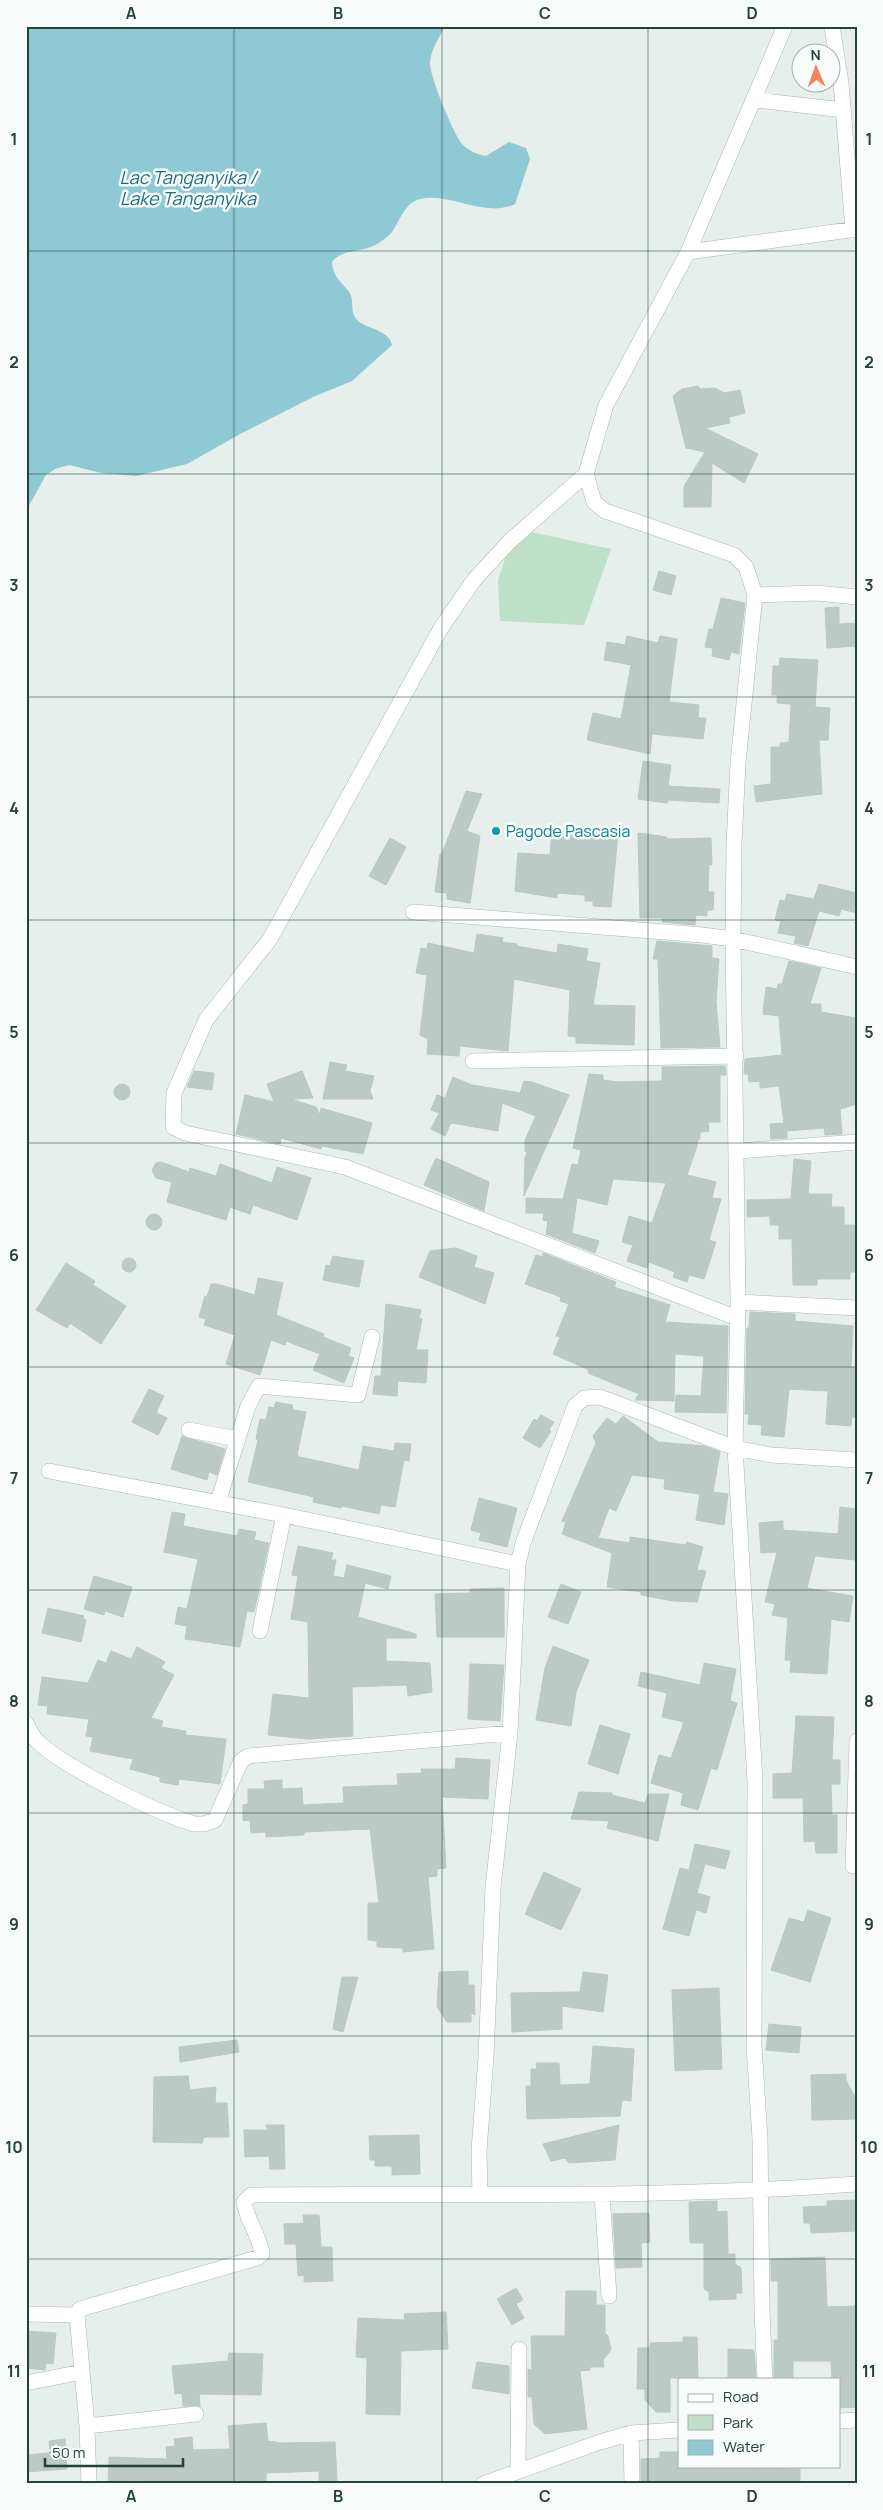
<svg xmlns="http://www.w3.org/2000/svg" width="883" height="2510" viewBox="0 0 883 2510" font-family="Manrope,sans-serif">
	<style>
		.green { fill: #bfe0c8 }
		.water { fill: #8ec9d4 }
		.building { fill: #bbcac4; stroke: #b8c9c2 }
		.lines { fill: none; stroke-linecap: round; stroke-linejoin: round }
		.minor-casing { stroke: #a8b8b2; stroke-width: 16 }
		.minor { stroke: #fff; stroke-width: 15 }
		.grid { fill: none; stroke: #24423a; stroke-width: 1; stroke-opacity: 0.55 }
		.culture-dot { fill: #0f9aa8; stroke: #f7fbf9; stroke-width: 2 }
		.labels { text-anchor: middle; dominant-baseline: central; stroke-width: 5; stroke-linejoin: round; paint-order: stroke }
		.culture-label { font-size: 16px; fill: #0d838f; stroke: #f7fbf9; text-anchor: start }
		.water-label { font-size: 18px; font-style: italic; fill: #1c6f80; stroke: #f7fbf9 }
		.neatline { fill: none; stroke: #24423a; stroke-width: 2 }
		.grid-label { font-size: 16px; text-anchor: middle; font-weight: bold; fill: #24423a }
	</style>
	<rect width="100%" height="100%" fill="#e6efeb"/>
	<!-- green -->
	<path class="green" d="M531 532 611 549 584 625 500 621 498 580 507 553Z"/>
	<!-- water -->
	<path class="water" d="M26 26H445C440 37 431 49 430 62 429 75 453 133 462 144 469 151 476 154 486 156L509 142 526 148 530 159 515 204C484 219 447 190 417 200 405 204 399 222 392 232 388 237 382 241 377 244 363 253 342 248 332 262 333 277 341 281 349 292 356 301 347 314 361 323 371 329 390 332 392 345L352 381 313 397 242 433 187 464 136 476 101 473 69 465 55 469 46 475 26 511Z"/>
	<!-- building -->
	<path class="building" d="M698 386 700 389 715 388 724 393 740 390 745 413 729 417 730 423 705 428 758 454 744 483 712 463 711 507H684V486L705 452 686 448 673 396 682 389Z
		M659 571 676 576 671 595 653 590Z
		M721 598 745 603 739 654 731 652 729 660 712 656 713 648 705 647 709 629H713Z
		M839 607V624L857 623V646L827 648 825 608Z
		M627 636 658 643 660 636 677 639 669 702 699 705 698 718H706L703 739 652 734 650 754 587 740 593 713 621 719 631 665 604 660 607 642 625 645Z
		M780 658 818 660 815 707 830 708 828 740H819L822 794 756 802 754 786 771 784V747H780V743L789 742 791 704 777 703V695H772L773 666H779Z
		M643 761 671 765 668 786 720 789 719 803 668 800 667 803 638 799Z
		M466 791 482 794 467 831 480 836 470 903 447 899V893L435 892 440 854H442Z
		M552 828 618 834 611 907 593 906V901H585V895L557 893V898L515 891 518 853 550 855Z
		M638 833 667 837V839L711 838 712 865 709 864 708 892H714L713 910H707V916L696 915 695 925 662 922 663 918H640Z
		M390 838 406 847 386 885 369 876Z
		M819 884 857 893V913L841 909 839 916 819 911 808 946 794 943 796 936 778 933 781 921 775 920 780 900 785 901 787 894 814 899Z
		M477 934 503 938 502 942 517 944 516 946 557 953 558 944 588 949 586 961 600 963 593 1005 635 1006 634 1045 576 1043V1037L568 1036 570 990 514 979 508 1051 460 1046 459 1056 427 1054 428 1039 420 1035 427 975 416 973 421 948 427 949 428 943 474 953Z
		M657 941 712 946V958L719 959 716 1002 720 1047 661 1048 658 959H653Z
		M789 961 821 968 810 1004H821V1012L857 1018V1104L840 1109 842 1134 825 1135 824 1128 787 1131V1138L771 1139 770 1124 784 1123 779 1086 760 1088V1081L749 1082 748 1074H744L745 1059 782 1055 779 1016 763 1014 766 987 777 989 778 984H782Z
		M330 1062 347 1065 345 1071 374 1076 370 1091 373 1099H323Z
		M725 1066 726 1075H720V1122H708L709 1131 700 1132V1139H698L697 1146 687 1175 716 1182 712 1198 721 1199 709 1240 716 1242 704 1279 689 1275 687 1282 673 1277 675 1272 649 1262 647 1268 627 1261 633 1245 622 1242 629 1216 652 1223 666 1183 613 1179 607 1205 577 1198 572 1233 599 1241 595 1253 546 1234 548 1221 543 1220 544 1213H526V1198L563 1199 572 1164 578 1165 581 1150 573 1148 589 1074 603 1075V1080L617 1082 662 1081V1067Z
		M194 1071 214 1073 212 1090 187 1087Z
		M302 1071 313 1098 291 1099 316 1107 320 1115 321 1108 372 1123 363 1154 322 1146 321 1149 281 1138 280 1144 236 1134 245 1095 274 1102 267 1084Z
		M453 1077 472 1085 520 1093 524 1081 532 1082 569 1095 524 1196 525 1158 527 1152 525 1151V1140L536 1116 502 1103 498 1131 451 1123 445 1136 431 1129 439 1113 431 1110 437 1095 445 1098Z
		M114 1092a8 8 0 1 1 16 0a8 8 0 1 1-16 0Z
		M436 1158 489 1182 484 1211 424 1185Z
		M794 1159 811 1161 808 1194H832L831 1207H844V1225H857V1272H850V1279H817V1285H793L792 1239H779V1225H770V1216L747 1217V1200L791 1199Z
		M161 1162 189 1172 190 1168 216 1176 220 1164 272 1183 277 1167 311 1178 297 1220 253 1205 250 1214 230 1207 226 1220 167 1202 172 1182 156 1178 152 1170 156 1163Z
		M146 1222a8 8 0 1 1 16 0a8 8 0 1 1-16 0Z
		M456 1248 477 1256 474 1267 494 1273 485 1304 419 1277 430 1251Z
		M543 1253 616 1282 614 1287 670 1305 665 1322 728 1326 726 1413 675 1412 676 1395 701 1396 704 1356 675 1354 674 1401 635 1400 639 1394 588 1373 589 1370 553 1354 560 1337 556 1336 569 1304 560 1301 561 1297 525 1284 536 1255 543 1257Z
		M333 1256 364 1261 359 1287 323 1280 326 1265 330 1266Z
		M122 1265a7 7 0 1 1 14 0a7 7 0 1 1-14 0Z
		M66 1263 95 1281 93 1285 126 1306 101 1344 70 1323 67 1328 36 1310Z
		M258 1278 283 1283 276 1315 324 1334 323 1337 351 1348 348 1356 354 1358 344 1383 313 1370 320 1354 286 1341 285 1345 271 1340 260 1375 226 1364 235 1335 204 1325 206 1319 199 1317 205 1296 207 1297 211 1284H217L255 1295Z
		M386 1304 421 1310 419 1318 422 1319 416 1350H428L426 1383 398 1381 397 1396 373 1394 375 1376H381Z
		M750 1312 795 1314V1321L853 1326 851 1367 857 1368V1417H852L851 1426 826 1424 828 1391 789 1389 784 1437 761 1435 762 1425 748 1424 749 1414H745L747 1328H749Z
		M149 1389 164 1396 156 1413 167 1418 158 1435 132 1422Z
		M276 1402 292 1405 293 1410 306 1412 297 1455 300 1457 359 1470 363 1446 394 1451 395 1443 411 1444 409 1461 404 1460 395 1507 381 1505 379 1514 342 1506 341 1508 313 1502 314 1497 248 1482 258 1440 256 1439 260 1419 266 1420 269 1407 274 1408Z
		M541 1415 554 1422 549 1430 551 1431 540 1448 523 1438 534 1419 537 1421Z
		M623 1416 658 1442 704 1446 720 1452 713 1492 728 1494 724 1525 696 1520 700 1494 664 1489 665 1479 632 1475 616 1511 609 1508 598 1538 630 1543V1537L686 1545 687 1542 703 1547 697 1570 706 1571 697 1602 673 1601 641 1595V1592L607 1587 612 1553 562 1534 566 1522 562 1521 596 1443 593 1436 607 1418 616 1424Z
		M182 1436 225 1449 217 1475 209 1472 207 1480 171 1469Z
		M479 1498 517 1508 507 1547 479 1540 481 1533 471 1530Z
		M840 1507 857 1509 855 1560 815 1556 807 1588 853 1596 849 1622 831 1619 827 1674 790 1672 791 1660H785L788 1618 772 1615 775 1604 765 1602 777 1552 761 1553 759 1523 783 1521V1530L838 1534Z
		M172 1512 185 1514 183 1526 237 1536 239 1529 256 1532 254 1540 269 1543 254 1612 247 1611 240 1647 185 1639 187 1626 175 1624 178 1607 187 1609 198 1559 164 1552Z
		M298 1546 333 1553 331 1560H336L333 1576 344 1578 347 1565 391 1576 388 1589 365 1583 358 1617 416 1634V1638H386V1661L430 1663 432 1692 408 1696 407 1685 352 1687 353 1736 308 1739 268 1735 273 1694 309 1698 308 1622 291 1619 298 1576 292 1575Z
		M94 1576 132 1587 123 1617 105 1611 104 1615 84 1609Z
		M561 1584 581 1592 568 1624 548 1617Z
		M504 1588V1637H437L435 1594 470 1593V1589Z
		M48 1608 84 1616 83 1618 86 1620 81 1642 42 1633Z
		M553 1646 589 1660 576 1692 571 1726 536 1720 545 1668Z
		M137 1647 165 1662 161 1668 174 1675 151 1718 163 1721 161 1727 186 1731 185 1735 226 1739 220 1784 179 1779 178 1785 160 1782V1777L130 1769 133 1759 90 1751 93 1737 86 1736 89 1719 47 1714 48 1706 38 1705 42 1677 88 1683 98 1660 106 1663 111 1651 131 1659Z
		M704 1663 736 1669 730 1701 737 1703 717 1770 711 1768 698 1810 681 1805 683 1793 651 1783 659 1755 671 1758 684 1722 662 1717 667 1693 638 1686 641 1672 700 1685Z
		M470 1664 504 1665 500 1721 468 1719Z
		M796 1716 834 1717 832 1760H840V1784H831L832 1815H837V1853H816L815 1841 804 1842 803 1798H773V1774L792 1773Z
		M600 1725 630 1734 618 1774 588 1764Z
		M456 1758 490 1760 488 1799 442 1797 446 1868 437 1869V1876L428 1877 434 1949 403 1952V1948L377 1947V1941L368 1940V1903H379L370 1829 304 1832V1835L266 1837V1832L251 1833 250 1820 243 1821V1805L248 1804V1789H265L264 1781 282 1780V1789L302 1788 303 1805 344 1803 343 1787 398 1785 397 1774 422 1773 421 1769H455Z
		M579 1792 612 1793V1795L645 1803 648 1794H669L658 1841 607 1828 609 1821 571 1819Z
		M695 1844 730 1851 725 1869 705 1864 697 1893 710 1897 706 1913 696 1910 689 1936 663 1929 680 1868 689 1870Z
		M544 1872 581 1889 561 1930 525 1914Z
		M808 1910 831 1918 810 1982 771 1970 789 1918 804 1922Z
		M468 1971V1985H474L475 2015 471 2013V2022H447L437 2007 439 1972Z
		M583 1972 608 1975 603 2012 562 2006V2029L512 2032 511 1993 580 1992Z
		M342 1977H358L343 2032 333 2029Z
		M719 1988 722 2069 675 2071 672 1990Z
		M769 2024 801 2027 799 2053 766 2050Z
		M237 2040 239 2052 180 2062 179 2047Z
		M593 2046 634 2049 631 2101 622 2100 620 2116 527 2119 526 2086H531V2069H537L536 2063H559L560 2085 590 2084Z
		M846 2074V2080L857 2101V2119L812 2120 811 2075Z
		M188 2076 190 2090 216 2087 215 2103H227L229 2137H204L202 2143 153 2142 154 2077Z
		M266 2125H284L285 2169H270L269 2156 245 2157 244 2130H268Z
		M619 2125 615 2160 569 2163 565 2158 551 2161 543 2144Z
		M419 2135 420 2174 392 2175V2166H375V2160H370L369 2136Z
		M857 2200V2231L811 2233 810 2223H804L803 2207 827 2206V2201Z
		M717 2201V2212L727 2211 728 2254H735V2264L741 2268 742 2293H736V2299L709 2300V2292L704 2289V2243H690L689 2202Z
		M649 2213 650 2242 641 2243 642 2267 616 2268 613 2214Z
		M303 2215H319L321 2247H332L333 2281 304 2282V2275L298 2276 296 2244H285L284 2224 304 2223Z
		M825 2257 827 2307 855 2306 857 2407 839 2408V2379H832L831 2361H793V2379H774V2340H778V2281H771V2259Z
		M516 2288 523 2300 516 2304 524 2318 512 2325 497 2299Z
		M566 2291H596V2305H605V2333L608 2336 611 2350 603 2360 604 2367H590V2370L580 2371 587 2429 545 2434 534 2424 532 2397H528V2369L532 2370 531 2336H565Z
		M446 2312 448 2349 401 2351 400 2415 366 2414 367 2358 356 2357 358 2318 405 2320 404 2314Z
		M26 2331 56 2333 53 2364 46 2363 45 2370 26 2368Z
		M683 2337H697L698 2378H670V2412H656L645 2400V2389H637L638 2348H650V2343L683 2342Z
		M728 2349 754 2350 756 2379H728Z
		M229 2353 263 2354 261 2395 199 2394 200 2406H183L182 2393 175 2394 172 2366 228 2361Z
		M477 2362 509 2366V2394L472 2388Z
		M266 2423 268 2441 280 2443 335 2442 337 2481 319 2482V2471L266 2473V2481L108 2484 109 2457 167 2459 166 2447 175 2446 174 2439 192 2437 193 2450 230 2449 228 2426Z
		M65 2439 67 2469 26 2472V2455L50 2453 49 2441Z
		M660 2452H679V2466L800 2469V2484H641V2459L660 2458Z"/>
	<g class="lines">
		<!-- minor casing -->
		<g class="minor-casing">
			<path id="minor" d="M832 26 841 83 853 230
				M755 100 844 110
				M688 252 857 229
				M586 474 510 541 474 580 441 628 270 939 206 1020 174 1093 173 1127 185 1133 345 1167 737 1318
				M755 595 817 593 857 597
				M413 912 702 935 733 939 857 967
				M473 1061 736 1056
				M738 1151 857 1142
				M738 1302 857 1308
				M189 1430 238 1439
				M49 1471 284 1515 518 1564
				M218 1502 248 1406 259 1386 358 1395 372 1337
				M260 1631 284 1515
				M26 1723C29 1729 32 1735 36 1740 62 1767 158 1813 194 1824H204L215 1820 241 1761 248 1756 510 1733
				M853 1866 857 1741
				M480 2194 479 2151 486 2057 493 1888 510 1733 518 1564 523 1543 575 1406 584 1398 600 1397 735 1448 771 1455 857 1460
				M602 2195 609 2296
				M26 2314 77 2315
				M765 2379 762 2310 760 2139 754 2045 755 1781 735 1448 738 1302 733 939 734 844 738 763 755 595 746 567 734 555 605 511 594 502 586 474 606 405 688 252 785 26
				M26 2383 82 2372
				M839 2421 857 2420
				M87 2426 196 2414
				M631 2433 632 2484
				M518 2470 519 2349
				M89 2484 87 2426 77 2315 80 2309 257 2258 262 2254C260 2236 247 2221 244 2202L251 2195C453 2193 655 2199 857 2184
				M483 2484 597 2443 631 2433 679 2430"/>
		</g>
		<!-- minor -->
		<use href="#minor" class="minor"/>
	</g>
	<!-- grid -->
	<path class="grid" d="M234 26V2484M442 26V2484M648 26V2484M26 251H857M26 474H857M26 697H857M26 920H857M26 1143H857M26 1367H857M26 1590H857M26 1813H857M26 2036H857M26 2259H857"/>
	<!-- markers -->
	<circle class="culture-dot" cx="496" cy="831" r="5"/>
	<g class="labels">
		<!-- culture labels -->
		<g class="culture-label">
			<text x="506" y="831">Pagode Pascasia</text>
		</g>
		<!-- water labels -->
		<g class="water-label">
			<text x="188" y="177">Lac Tanganyika /<tspan x="188" dy="21">Lake Tanganyika</tspan></text>
		</g>
	</g>
	<!-- border -->
	<rect width="883" height="2510" fill="none" stroke="#f7fbf9" stroke-width="55"/>
	<!-- legend -->
	<rect x="678" y="2378" width="162" height="90" fill="#f7fbf9" stroke="#a3b1ad"/>
	<rect x="688" y="2394" width="25" height="8" fill="#ffffff" stroke="#a3b1ad"/>
	<text x="723" y="2402" font-size="15" fill="#24423a">Road</text>
	<rect x="688" y="2415" width="25" height="15" fill="#bfe0c8" stroke="#a3b1ad"/>
	<text x="723" y="2428" font-size="15" fill="#24423a">Park</text>
	<rect x="688" y="2440" width="25" height="15" fill="#8ec9d4" stroke="#a3b1ad"/>
	<text x="723" y="2452" font-size="15" fill="#24423a">Water</text>
	<!-- north arrow -->
	<g transform="translate(816 68) rotate(358)"><circle r="24" fill="#f7fbf9" stroke="#a3b1ad"/>
	<path d="M0-4L9 19L0 12L-9 19Z" fill="#f4845f"/>
	<text y="-8" font-size="14" font-weight="bold" text-anchor="middle" fill="#24423a">N</text>
	</g>
	<!-- scale -->
	<path d="M45 2458v8h138v-8" fill="none" stroke="#24423a" stroke-width="2.5"/>
	<text x="52" y="2458" font-size="15" fill="#24423a" stroke="#f7fbf9" stroke-width="4" paint-order="stroke">50 m</text>
	<rect x="28" y="28" width="828" height="2454" class="neatline"/>
	<g class="grid-label">
		<text x="131" y="19">A</text>
		<text x="338" y="19">B</text>
		<text x="545" y="19">C</text>
		<text x="752" y="19">D</text>
		<text x="14" y="145">1</text>
		<text x="869" y="145">1</text>
		<text x="14" y="368">2</text>
		<text x="869" y="368">2</text>
		<text x="14" y="591">3</text>
		<text x="869" y="591">3</text>
		<text x="14" y="814">4</text>
		<text x="869" y="814">4</text>
		<text x="14" y="1038">5</text>
		<text x="869" y="1038">5</text>
		<text x="14" y="1261">6</text>
		<text x="869" y="1261">6</text>
		<text x="14" y="1484">7</text>
		<text x="869" y="1484">7</text>
		<text x="14" y="1707">8</text>
		<text x="869" y="1707">8</text>
		<text x="14" y="1930">9</text>
		<text x="869" y="1930">9</text>
		<text x="14" y="2153">10</text>
		<text x="869" y="2153">10</text>
		<text x="14" y="2377">11</text>
		<text x="869" y="2377">11</text>
		<text x="131" y="2502">A</text>
		<text x="338" y="2502">B</text>
		<text x="545" y="2502">C</text>
		<text x="752" y="2502">D</text>
	</g>
</svg>
